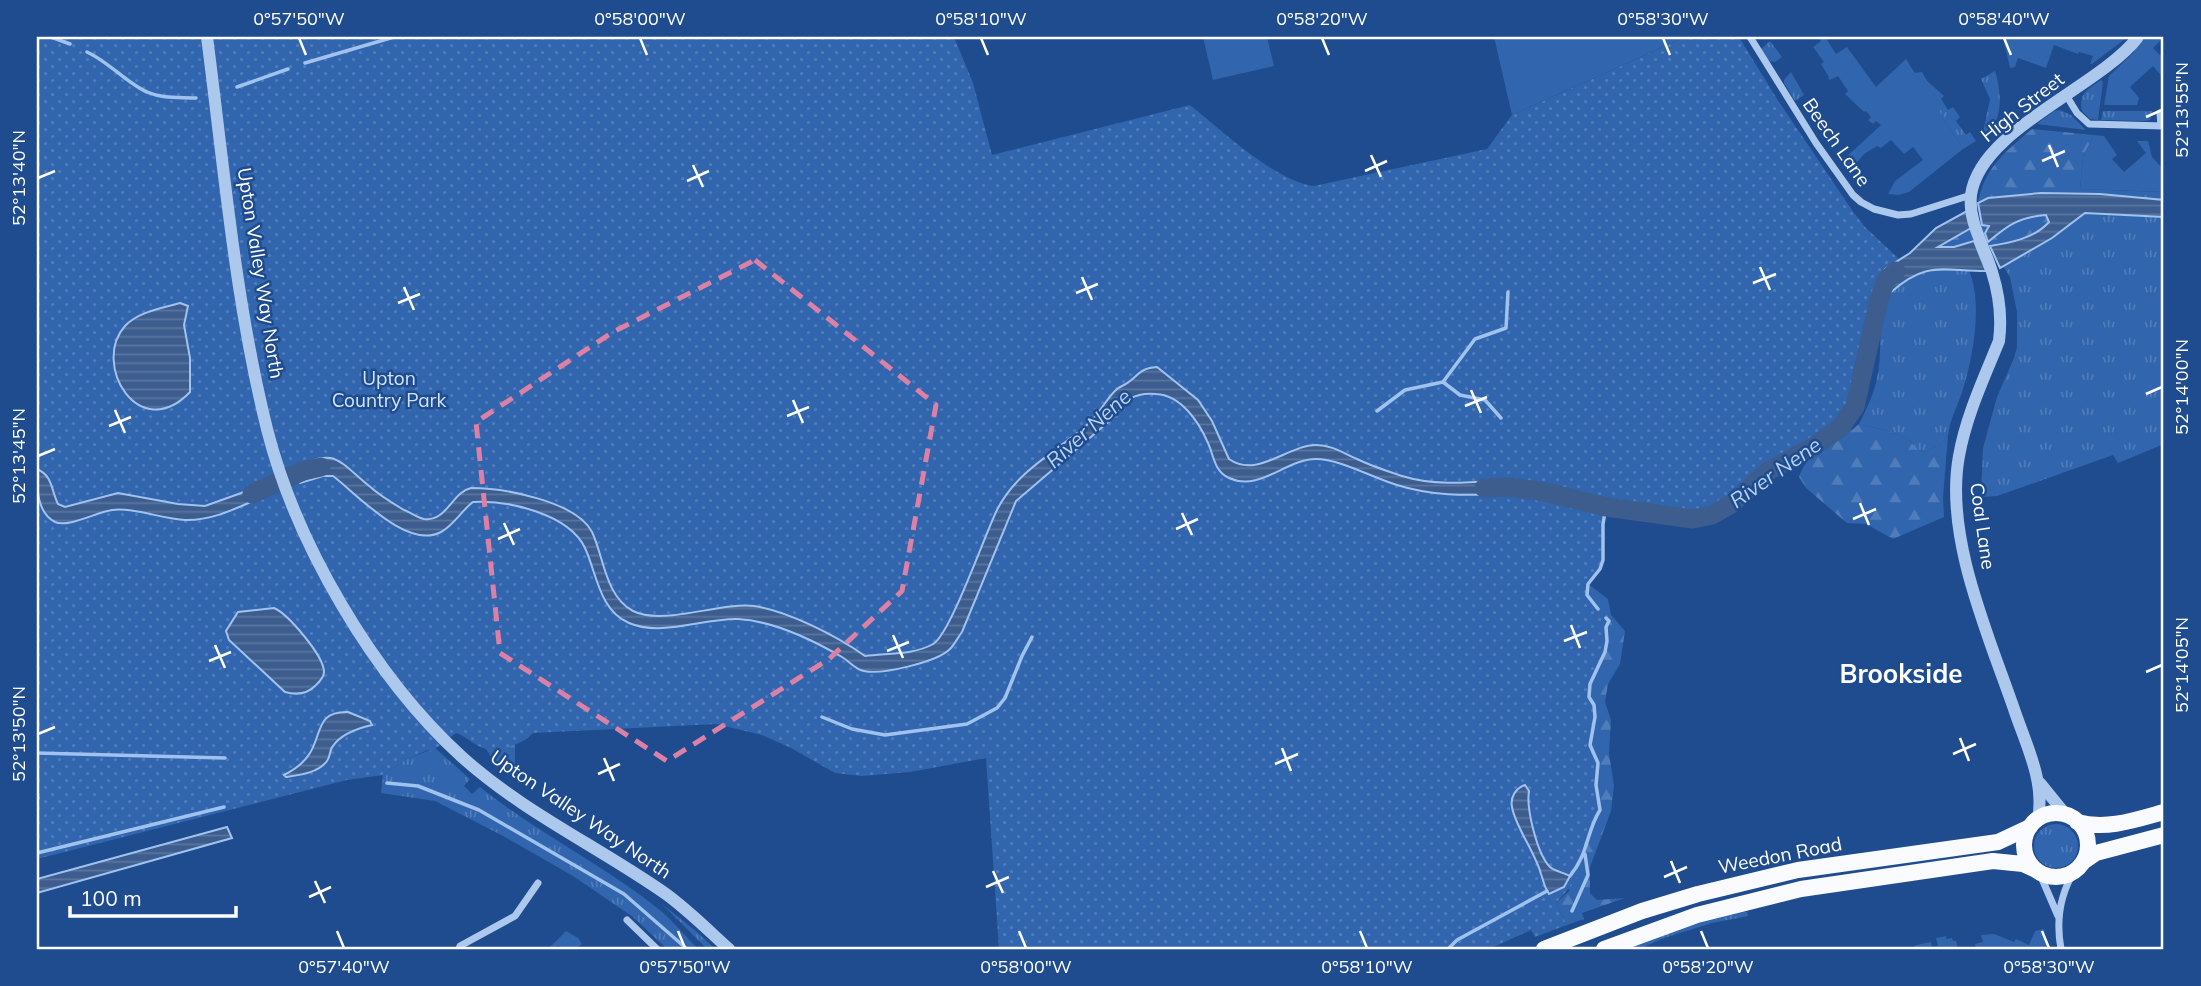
<svg xmlns="http://www.w3.org/2000/svg" width="2201" height="986" viewBox="0 0 2201 986" font-family="Mulish,sans-serif">
	<style>
		.grass { fill: url(#grass-tufts) }
		.forest { fill: url(#forest-firs) }
		.park { fill: url(#park-dots) }
		.garden { fill: #3165ad }
		.water { fill: url(#water-rules); stroke: #a0c2ef; stroke-width: 2 }
		.lines { fill: none; stroke-linecap: round; stroke-linejoin: round }
		.stream { stroke: #a0c2ef; stroke-width: 3.5 }
		.river { stroke: #3c5d8e; stroke-width: 19 }
		.minor { stroke: #adc8ed; stroke-width: 7 }
		.tertiary { stroke: #adc8ed; stroke-width: 12 }
		.trunk { stroke: #f9fbff; stroke-width: 16 }
		.marked { fill: none; stroke: #dd80a5; stroke-width: 5; stroke-dasharray: 14 9; stroke-linejoin: round }
		.ticks { fill: none; stroke: #fff; stroke-width: 2.5 }
		.labels { text-anchor: middle; dominant-baseline: central; stroke-width: 5; stroke-linejoin: round; paint-order: stroke }
		.street-label { font-size: 19px; fill: #fff; stroke: #1e4c8f }
		.park-label { font-size: 19px; fill: #d2e3f9; stroke: #1e4c8f }
		.water-label { font-size: 21px; font-style: italic; fill: #b9d2f4; stroke: #1e4c8f }
		.district-label { font-size: 26px; font-weight: bold; fill: #fff; stroke: #1e4c8f }
		.neatline { fill: none; stroke: #fff; stroke-width: 2.5 }
		.ticks-label { font-size: 18px; text-anchor: middle; fill: #fff }
	</style>
	<defs>
		<pattern id="grass-tufts" width="24" height="20" patternUnits="userSpaceOnUse" patternTransform="scale(1.75)"><rect width="24" height="20" fill="#3165ad"/><path d="M3 7l-1-3M5 7V3M7 7l1-3M15 17l-1-3M17 17v-4M19 17l1-3" fill="none" stroke="#507cb9"/></pattern>
		<pattern id="forest-firs" width="22" height="20" patternUnits="userSpaceOnUse" patternTransform="scale(1.75)"><rect width="22" height="20" fill="#3165ad"/><path d="M5 1l3.5 6h-7zM16 11l3.5 6h-7z" fill="#507cb9"/></pattern>
		<pattern id="park-dots" width="8" height="8" patternUnits="userSpaceOnUse" patternTransform="scale(1.75)"><rect width="8" height="8" fill="#3165ad"/><path d="M2 2h.1M6 6h.1" fill="none" stroke="#507cb9" stroke-width="1.8" stroke-linecap="round"/></pattern>
		<pattern id="water-rules" width="6" height="5" patternUnits="userSpaceOnUse" patternTransform="scale(1.75)"><rect width="6" height="5" fill="#3c5d8e"/><path d="M0 2.5h6" fill="none" stroke="#59759f"/></pattern>
	</defs>
	<rect width="100%" height="100%" fill="#1e4c8f"/>
	<!-- grass -->
	<path class="grass" d="M1770 41 1782 57 1775 62 1768 61 1761 49Z
		M1995 71C2002 94 2004 123 1982 137L1990 99 1981 79Z
		M1791 72 1804 95 1795 101 1784 83V80Z
		M1922 72 1927 81 1944 96 1941 99 1948 110 1953 107 1960 117 1956 121 1966 135 1970 132 1976 141 1963 149 1914 73Z
		M2101 80 2103 82 2098 120 2090 119 2082 111C2078 93 2088 89 2101 80Z
		M2060 110 2071 115 2086 130 2037 124 2054 111Z
		M2103 111H2152L2150 120 2144 121 2101 120Z
		M2085 213 2164 217V444L2118 463 2113 455 1997 496 1981 497 1983 448 1997 397 2014 358 2017 347V312L2010 277 2003 266 2052 238Z
		M1942 267 1969 271C1983 302 1973 357 1963 389 1958 406 1950 418 1948 436L1939 446 1923 452C1915 448 1912 442 1905 438 1891 430 1874 428 1859 424 1867 408 1875 392 1878 373 1883 349 1876 315 1889 293 1900 276 1924 271 1942 267Z
		M435 748 470 779 464 786 472 794 480 787C537 833 604 865 661 911 674 922 686 937 698 949H667L633 917 573 876 503 836 435 801 381 793 383 775 405 760Z
		M2034 846a22 22 0 1 1 44 0a22 22 0 1 1-44 0Z
		M662 904 697 932 715 949H707Z
		M1740 911 1747 912 1748 916 1712 923 1664 938 1639 949H1618L1674 929Z"/>
	<!-- forest -->
	<path class="forest" d="M2032 129 2094 135 2083 157 2080 189 2164 192V200L2100 194 2041 193 1988 198 1978 203C1984 168 2006 151 2032 129Z
		M2046 215 2049 222C2033 239 2006 244 1984 247 2004 227 2017 217 2046 215Z
		M1986 224 1989 230C1974 245 1957 247 1937 247L1971 228Z
		M1859 424C1874 428 1891 430 1905 438 1912 442 1915 448 1923 452L1939 446 1948 436 1943 497 1944 517 1893 539 1866 524 1847 523 1806 488 1799 477C1806 455 1826 445 1843 429L1852 430Z
		M1588 584 1608 599 1611 615 1625 631 1620 664 1608 684 1605 702 1611 720 1609 753 1614 786 1611 811 1590 867V893L1597 900 1625 898 1582 913 1584 919 1567 925 1556 903 1569 891Z
		M515 744V769L524 785 495 763 486 749Z"/>
	<!-- park -->
	<path class="park" d="M37 37H954L973 83 992 155 1190 105C1220 129 1276 182 1314 186L1487 149 1512 115 1685 37H1739L1777 99 1854 213 1865 227 1899 259 1885 269 1877 281 1870 304 1855 407 1840 428 1810 449 1770 470 1730 505 1712 515 1693 519 1606 508 1603 524V560L1600 569 1588 584 1587 595 1609 621 1606 627 1607 641 1605 652 1590 684 1589 697 1594 705 1595 717 1590 745 1598 763 1596 785 1600 810C1592 823 1589 837 1586 852 1583 862 1577 866 1578 878L1556 903 1567 925 1535 937 1531 930 1489 949H999L986 758 910 772 862 776 835 773 791 748 762 735 716 724 533 733C525 743 500 752 486 749 476 747 466 736 456 733L431 752 428 750 405 760 383 775 347 780 37 859Z"/>
	<!-- garden -->
	<path class="garden" d="M1203 37H1267L1274 66 1213 80Z
		M1494 37H1685L1512 115Z
		M1818 37H1831L1827 40 1836 54 1847 47 1876 87 1906 59 1963 149 1909 192 1898 195 1888 194 1895 181 1923 160 1913 147 1904 154 1891 140 1881 148 1877 146 1864 154 1850 171 1844 159 1881 125 1876 121 1873 124 1868 120 1871 117 1866 111 1864 112 1845 94 1848 91 1838 76 1830 80 1828 78 1829 77 1821 64 1824 62 1813 47 1821 41Z
		M2003 37H2122L2125 39 2092 64H2090L2093 56 2079 52 2078 54 2054 45 2046 68 2018 58 2015 67 2010 68Z
		M2147 37H2164L2153 48 2160 55 2164 52V79L2153 66 2130 87 2139 98 2137 105H2104L2109 76 2134 52 2133 50Z
		M2094 135 2104 136 2117 155 2112 159 2124 172 2146 153 2137 141H2148L2152 157 2164 170V192L2080 189 2083 157Z
		M2044 929 2048 949H1976L1975 944 1983 942 1981 935 1994 934 2014 942 2016 939 2029 945 2035 931Z
		M566 931 578 938 582 944 575 949H561L559 946 548 949Z
		M1946 936V939L1952 938 1953 941H1956L1958 949H1911L1916 945 1931 942 1932 947 1938 946 1936 938Z"/>
	<!-- water -->
	<path class="water" d="M2041 193 2100 194 2164 200V217L2085 213 2052 238 2000 268 1990 246C2010 243 2035 238 2049 222L2046 215C2019 217 2008 225 1988 242L1985 233 1989 226 1982 225 1978 203 1988 198Z
		M1967 211 1971 228 1938 247H1954L1974 241 1986 271C1942 271 1927 260 1890 293L1875 288 1885 269 1910 253 1936 228Z
		M180 303 188 306 184 325 190 358V392C139 445 91 364 125 326 138 312 162 308 180 303Z
		M1157 367 1198 400 1212 421 1229 459C1257 479 1288 445 1316 445 1332 445 1343 453 1357 459 1371 466 1387 471 1402 476 1437 487 1474 482 1509 480L1508 494C1469 495 1435 497 1397 485 1373 478 1340 459 1316 459 1286 459 1260 492 1229 478 1214 471 1214 456 1208 443 1199 422 1181 395 1156 394 1134 392 1125 400 1113 418L1016 501 962 632C958 637 955 644 950 649 937 662 882 675 864 671 856 670 849 661 842 657 811 639 774 621 738 619 703 618 662 637 629 623 599 610 597 574 585 548 569 514 508 500 473 502 462 510 454 525 441 532 407 550 357 494 333 476H323L300 483 295 469C333 446 339 461 368 485 379 495 392 503 404 510 410 512 418 518 424 519 447 522 452 492 471 488 503 488 576 501 592 532 604 557 605 596 633 611 663 626 720 602 754 606 788 611 837 636 865 656 887 653 914 655 933 644 950 635 985 534 997 510 1017 470 1057 452 1089 423 1100 413 1106 399 1116 390 1120 386 1126 385 1130 381 1140 373 1142 368 1157 367Z
		M37 469C53 476 51 490 58 504L65 507 118 493 178 504 205 506 244 492 272 478 277 491C247 502 218 521 185 520 163 519 132 507 112 510 97 512 68 528 55 522 36 512 37 486 37 469Z
		M274 608C288 614 324 656 324 672 324 678 319 682 315 686 306 695 296 695 285 692L229 640 226 631 238 612Z
		M348 712 370 721 372 725C359 728 341 734 333 746 329 750 331 756 327 761 318 773 300 775 286 777L284 775C294 770 304 763 310 753 322 734 316 711 348 712Z
		M1525 785 1529 791C1526 808 1537 854 1550 867 1554 871 1565 873 1570 876L1564 887 1549 894C1544 887 1544 882 1541 874 1535 852 1515 826 1512 807 1510 797 1516 788 1525 785Z
		M227 827 232 838 37 893V879Z"/>
	<g class="lines">
		<!-- stream -->
		<path class="stream" d="M51 37 70 44
			M87 52C109 62 129 85 147 92 163 99 179 97 196 98
			M305 63 394 37
			M237 87 288 69
			M1443 382 1460 395 1485 400 1501 418
			M1377 411 1405 390 1443 382 1475 339 1506 328 1508 292
			M1598 609 1587 595 1588 584 1600 569 1603 560V524L1606 507
			M822 717 852 729 885 735 967 724 997 708 1005 698 1022 656 1032 637
			M37 753 225 758
			M387 783 418 786 479 810 624 894 687 949
			M37 798H38
			M37 853 224 807
			M1570 876C1589 853 1586 832 1600 810L1596 785 1598 763 1590 745 1595 717 1594 705 1589 697 1590 684 1605 652 1607 641 1606 627 1609 621 1606 618
			M1572 911 1588 875 1585 854
			M1448 949 1457 940 1547 891"/>
		<!-- river -->
		<path class="river" d="M1484 488 1509 487 1545 492 1606 507 1693 519 1712 515 1730 505 1770 470 1810 449 1840 428 1855 407 1879 300 1886 280 1896 271
			M252 494 303 471 321 467"/>
		<!-- minor -->
		<path class="minor" d="M1750 37 1816 143 1853 195 1861 202 1874 209 1898 215 1911 214 1971 195
			M2066 95 2077 113 2089 124 2164 126
			M2160 113 2161 126
			M2039 872 2058 916
			M627 920 657 949
			M459 949 460 946 515 916 538 883
			M2061 949C2056 922 2060 894 2075 870"/>
		<!-- tertiary -->
		<path class="tertiary" d="M207 37C224 167 235 301 267 429 296 544 374 677 462 757 523 812 599 847 666 894 688 910 709 931 729 949
			M2040 783 2066 815
			M2038 819C2045 782 2027 747 2015 712 1989 636 1944 537 1959 456 1966 416 1984 378 1999 341 2002 318 1999 294 1992 272 1985 247 1968 223 1971 195 1980 129 2099 88 2138 37"/>
		<!-- trunk -->
		<path class="trunk" d="M2024 845a32 32 0 1 1 64 0a32 32 0 1 1-64 0Z
			M2077 822C2107 830 2135 820 2164 812
			M2083 862 2096 853 2164 835
			M1544 949 1642 911 1698 894 1798 870 1998 842 2030 827
			M1604 949 1697 915 1801 889 1993 861 2023 864 2036 870"/>
	</g>
	<!-- marked area -->
	<path class="marked" d="M755 260 936 405 902 591 829 659 667 761 500 653 476 422 613 332Z"/>
	<!-- ticks -->
	<path class="ticks" d="M299 38 306 55M640 38 647 55M981 38 988 55M1322 38 1329 55M1663 38 1670 55M2004 38 2011 55M2146 117 2162 110M2049 145 2058 167M1371 155 1381 177M2042 161 2065 151M693 165 703 187M1365 171 1387 161M38 178 55 171M687 181 709 171M1760 267 1770 290M1082 277 1092 300M1753 283 1776 274M404 287 414 310M1076 293 1098 284M398 303 420 294M1471 390 1481 413M2146 394 2162 387M793 400 803 423M1465 406 1487 397M115 410 125 433M787 416 809 407M109 426 131 417M38 456 55 449M1860 503 1869 525M1182 513 1192 535M1853 519 1876 509M504 523 514 545M1176 529 1198 519M498 539 520 529M1571 625 1580 648M893 635 903 658M1564 641 1587 632M215 645 225 668M887 651 909 642M209 661 231 652M2146 672 2162 665M38 734 55 727M1960 738 1969 761M1282 748 1291 771M1953 754 1976 744M604 758 614 781M1275 764 1298 754M598 774 620 764M1671 861 1680 883M993 871 1003 893M1664 877 1687 867M315 881 325 903M986 887 1009 877M309 897 331 887M337 931 344 948M678 931 685 948M1019 931 1026 948M1360 931 1367 948M1701 931 1708 948M2042 931 2049 948"/>
	<g class="labels">
		<!-- street labels -->
		<g class="street-label">
			<text transform="translate(2022 107) rotate(-38)">High Street</text>
			<text transform="translate(1837 142) rotate(55)">Beech Lane</text>
			<text transform="translate(261 273) rotate(81)">Upton Valley Way North</text>
			<text transform="translate(1983 526) rotate(82)">Coal Lane</text>
			<text transform="translate(581 814) rotate(34)">Upton Valley Way North</text>
			<text transform="translate(1780 855) rotate(-11)">Weedon Road</text>
		</g>
		<!-- park labels -->
		<g class="park-label">
			<text x="389" y="378">Upton<tspan x="389" dy="22">Country Park</tspan></text>
		</g>
		<!-- water labels -->
		<g class="water-label">
			<text transform="translate(1088 428) rotate(-42)">River Nene</text>
			<text transform="translate(1775 472) rotate(-35)">River Nene</text>
		</g>
		<!-- district labels -->
		<g class="district-label">
			<text x="1901" y="673">Brookside</text>
		</g>
	</g>
	<!-- border -->
	<rect width="2201" height="986" fill="none" stroke="#1e4c8f" stroke-width="77"/>
	<!-- scale -->
	<path d="M70 906v10h166v-10" fill="none" stroke="#ffffff" stroke-width="3.5"/>
	<text x="80" y="906" font-size="21" fill="#ffffff" stroke="#1e4c8f" stroke-width="5" paint-order="stroke">100 m</text>
	<rect x="38" y="38" width="2124" height="910" class="neatline"/>
	<g class="ticks-label">
		<text x="299" y="25">0°57'50"W</text>
		<text x="640" y="25">0°58'00"W</text>
		<text x="981" y="25">0°58'10"W</text>
		<text x="1322" y="25">0°58'20"W</text>
		<text x="1663" y="25">0°58'30"W</text>
		<text x="2004" y="25">0°58'40"W</text>
		<text transform="translate(2182 110) rotate(-90)" y="6">52°13'55"N</text>
		<text transform="translate(19 178) rotate(-90)" y="6">52°13'40"N</text>
		<text transform="translate(2182 387) rotate(-90)" y="6">52°14'00"N</text>
		<text transform="translate(19 456) rotate(-90)" y="6">52°13'45"N</text>
		<text transform="translate(2182 665) rotate(-90)" y="6">52°14'05"N</text>
		<text transform="translate(19 734) rotate(-90)" y="6">52°13'50"N</text>
		<text x="344" y="973">0°57'40"W</text>
		<text x="685" y="973">0°57'50"W</text>
		<text x="1026" y="973">0°58'00"W</text>
		<text x="1367" y="973">0°58'10"W</text>
		<text x="1708" y="973">0°58'20"W</text>
		<text x="2049" y="973">0°58'30"W</text>
	</g>
</svg>
